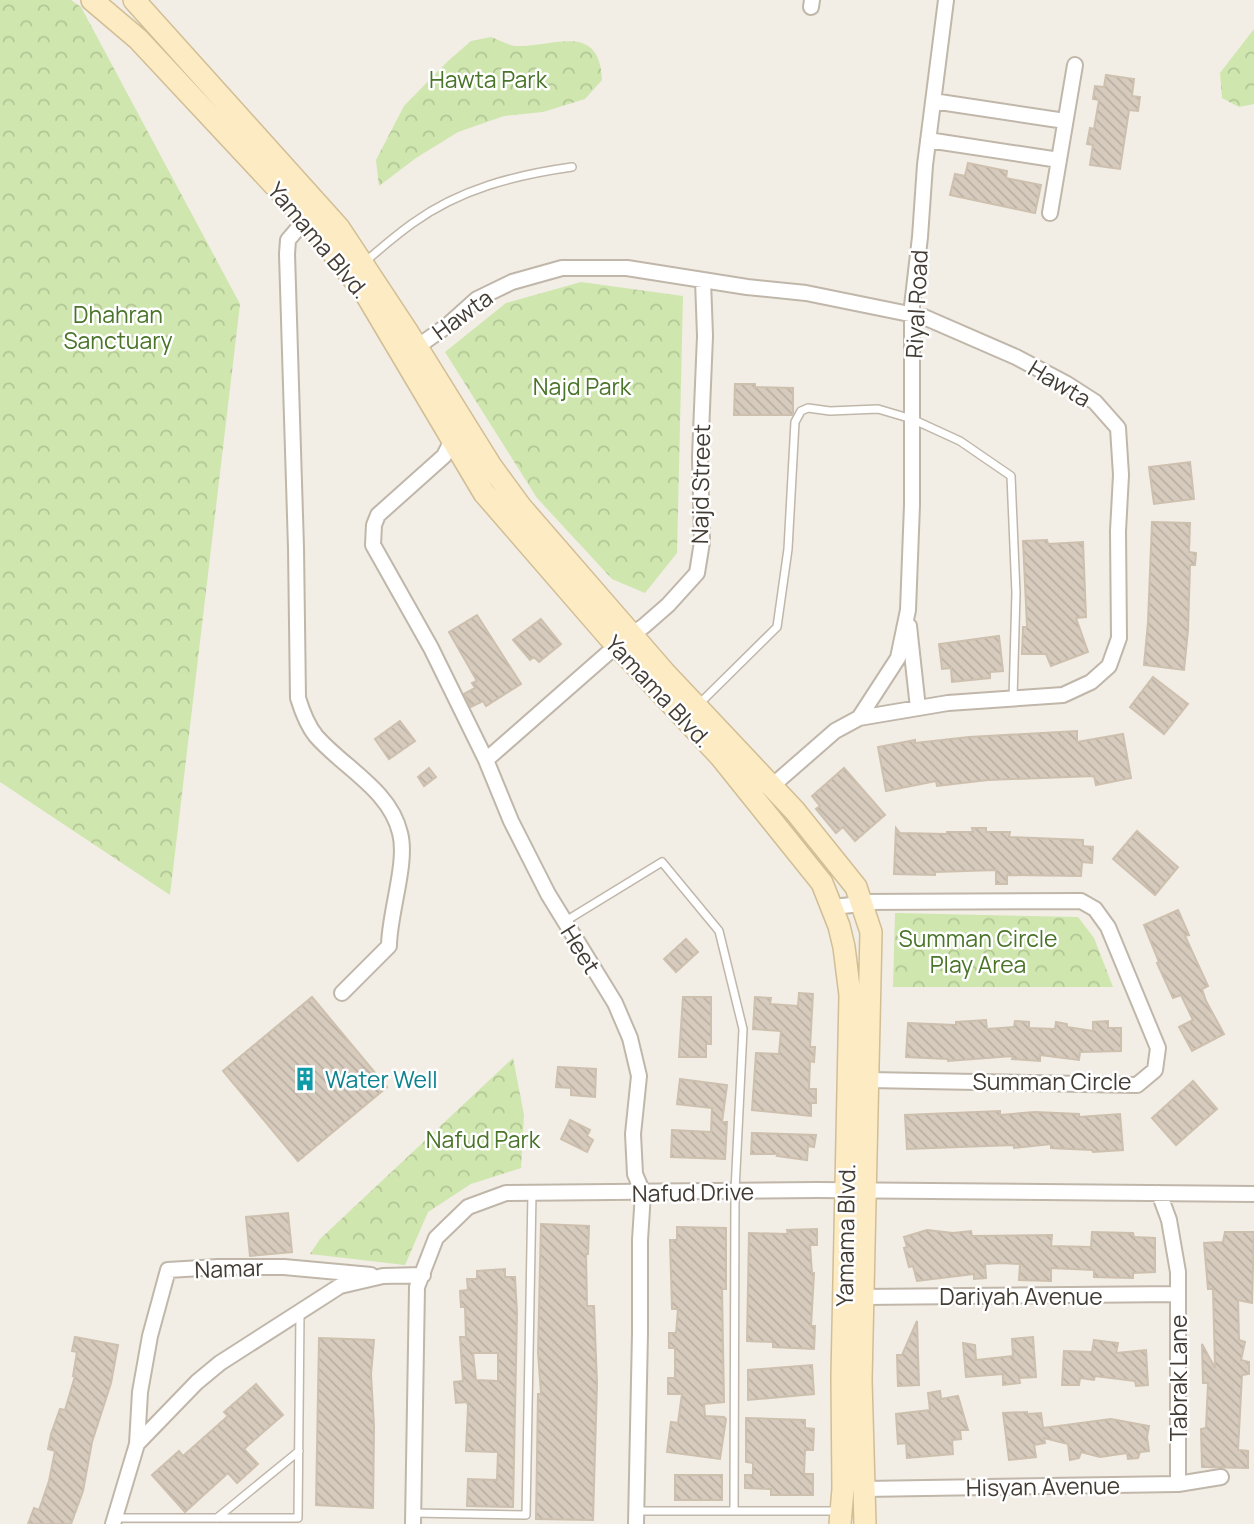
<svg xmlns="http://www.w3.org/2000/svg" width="1254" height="1524" viewBox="0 0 1254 1524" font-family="Manrope,sans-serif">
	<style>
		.park { fill: url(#park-crowns) }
		.building { fill: url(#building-back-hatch); stroke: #cec0ae; stroke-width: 2; fill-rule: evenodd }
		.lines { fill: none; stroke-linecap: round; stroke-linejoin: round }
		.lane-casing { stroke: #c0b7aa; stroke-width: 10 }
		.street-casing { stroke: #c0b7aa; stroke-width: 18 }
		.secondary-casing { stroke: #d1be95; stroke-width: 24 }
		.lane { stroke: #fff; stroke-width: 7 }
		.street { stroke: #fff; stroke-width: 14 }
		.secondary { stroke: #fdecc3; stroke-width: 21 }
		.labels { text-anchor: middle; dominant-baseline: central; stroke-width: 5; stroke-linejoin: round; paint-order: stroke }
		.park-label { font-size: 23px; fill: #497429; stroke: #fff }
		.street-label { font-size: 23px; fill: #443d35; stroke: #fff }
		.culture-label { font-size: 23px; fill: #0d838f; stroke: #fff; text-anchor: start }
	</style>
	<defs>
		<pattern id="park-crowns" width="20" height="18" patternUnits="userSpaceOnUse" patternTransform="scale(1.75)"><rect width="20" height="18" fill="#cfe6ae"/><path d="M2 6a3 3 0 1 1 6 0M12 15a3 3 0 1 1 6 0" fill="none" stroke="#b3c696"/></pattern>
		<pattern id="building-back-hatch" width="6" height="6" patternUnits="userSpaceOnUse" patternTransform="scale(1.75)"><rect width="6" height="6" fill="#d6cbbd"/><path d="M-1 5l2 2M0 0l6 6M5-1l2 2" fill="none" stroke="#b9afa3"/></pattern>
	</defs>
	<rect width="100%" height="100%" fill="#f2ede5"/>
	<!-- park -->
	<path class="park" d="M0 0H71L81 7 240 304 170 895 0 782Z
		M1254 29V104L1239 107 1222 98 1220 73Z
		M491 37C499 40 509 46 517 46 553 47 600 21 602 80L585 99 543 112 504 116 458 132 416 158 379 186 376 160 404 106 447 62 471 41Z
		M581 282 683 296 677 553 645 593 612 579 537 498 445 352 506 303Z
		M895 913 1078 917 1094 938 1113 987H893Z
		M513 1058 524 1115 521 1168 471 1184 428 1212 405 1265 310 1254 320 1239Z"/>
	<!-- building -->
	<path class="building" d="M1106 75 1134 79 1132 96 1140 97 1138 111 1129 110 1120 169 1090 165 1093 145 1087 144 1090 128 1094 129 1099 100 1093 99 1095 86 1104 87Z
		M968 163 1007 171 1006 178 1041 185 1035 213 950 195 955 174 965 176Z
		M735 384H755V387L793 388V413L792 415H734Z
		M1190 462 1194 499 1154 504 1149 467Z
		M1152 522 1190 523 1189 552 1196 553 1195 565H1190L1188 630 1184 670 1144 665 1148 622Z
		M1047 540 1048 544 1083 542 1086 617 1076 618 1088 652 1051 666 1046 654H1022L1023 627H1027L1023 541Z
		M477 615 521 684 486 706 483 701 471 707 464 694 475 688 472 683 477 681 449 632Z
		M541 619 561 644 539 662 534 657 530 660 513 640Z
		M999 636 1003 671 990 672V678L952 682 951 668 942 669 939 644Z
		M1153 677 1188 704 1164 734 1130 707Z
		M400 721 415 741 389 759 375 739Z
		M1077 731V742L1123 734 1131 778 1096 785 1094 776 988 780 937 786 936 781 886 791 878 747 915 740V743L969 737Z
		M429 768 436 777 424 786 418 777Z
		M844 768 885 815 855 841 843 827 836 833 816 809 820 806 812 796Z
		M896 828 900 833 947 834V832H973L972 828H986V832H1010L1009 837 1083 840V846L1093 847 1092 863 1082 862 1081 876 1007 875V884H996V870L935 872V875L894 874Z
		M1137 831 1178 867 1155 895 1113 859Z
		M1178 910 1189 935 1185 936 1208 986 1202 989 1206 1001 1224 1034 1192 1051 1179 1027 1193 1020 1181 995 1173 998 1157 963 1159 962 1144 925Z
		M686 939 698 952 676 972 664 959Z
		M799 993 813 994 810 1047H815L814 1062 810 1061 809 1089H816V1103H811V1116L752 1110 756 1053 779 1054 781 1031 753 1029 755 997 771 998 770 1004 798 1006Z
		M312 997 387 1087 298 1161 223 1071Z
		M683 997H711V1044H706V1057H679Z
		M986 1020 987 1029 1014 1027 1015 1021 1029 1022V1028L1055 1029 1056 1022 1067 1024V1027L1093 1031V1022L1108 1021V1028H1121V1051L1080 1052 1079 1060 1040 1055V1061L1012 1059 1013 1056 948 1061V1059L906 1057 908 1023 956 1025V1022Z
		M558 1067 596 1069 595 1097 571 1095V1088L556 1087Z
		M680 1079 727 1085 722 1122H727L725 1159 671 1157 672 1130 711 1132 712 1108 677 1104Z
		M1193 1081 1217 1109 1176 1145 1152 1118Z
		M1000 1111V1115L1035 1112 1079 1114V1117L1120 1114 1123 1150 1093 1152 1092 1150 1051 1148V1144L1014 1148V1145L907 1149 905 1115Z
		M570 1120 590 1130 587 1136 593 1140 587 1152 561 1139Z
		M752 1133 816 1135 814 1147 808 1146 807 1160 777 1156 778 1154H751Z
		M288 1213 292 1252 250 1256 246 1217Z
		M541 1224 589 1226 588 1254H586L587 1306H594L597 1383 593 1520 536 1519 538 1394H541L538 1352Z
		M677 1227 726 1228V1289H722L724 1402 704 1404 705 1416 724 1417 726 1419 720 1459 667 1452 671 1422 678 1423 682 1394H668V1378H675V1348H669V1333H676L678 1309H672L670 1240H677Z
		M817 1229V1245H810L812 1273H814L811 1326H815L814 1349 773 1347V1342L747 1341 749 1233 788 1234 787 1230Z
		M927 1230 953 1233 971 1231 972 1236 1052 1235 1051 1246 1091 1247 1092 1232 1133 1233 1134 1237 1155 1238V1272L1133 1273V1278L1094 1277V1270L1051 1268V1281L1019 1280 1020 1264 1001 1263 985 1264 986 1278 974 1279V1274L917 1281 913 1266 909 1267 904 1248 907 1247 904 1237Z
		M1225 1232H1254L1252 1303 1238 1300 1239 1340 1245 1342 1241 1360 1249 1362V1374L1242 1375 1238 1450 1248 1451V1468L1202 1467 1201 1429 1206 1428 1208 1383H1203L1202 1344 1215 1368 1213 1289H1208L1204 1243 1223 1242Z
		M505 1269V1277H515L517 1313 513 1507 467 1506 468 1479 497 1480 498 1452 466 1451 468 1406 467 1402 456 1403 454 1382 463 1381 460 1337H466L465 1307H461L460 1291 468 1290 467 1279H477V1271ZM473 1353H498V1381L476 1380Z
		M917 1321 919 1385 898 1386 897 1355H902Z
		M75 1337 118 1345 111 1383 92 1442 83 1491 71 1524H28L34 1508 39 1510 49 1481 55 1451 48 1449 51 1434 60 1409 65 1410 75 1376H73L77 1352 72 1351Z
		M1033 1337 1036 1377 1019 1378 1020 1383 1003 1385V1374L966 1377 963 1343 975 1345 976 1360 1013 1356 1012 1339Z
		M319 1338 374 1340 371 1374 374 1426 373 1508 316 1505Z
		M1094 1340 1118 1343 1116 1353 1146 1350 1148 1385 1136 1386 1135 1381 1095 1376 1094 1380 1080 1378 1079 1385H1062L1064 1351 1092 1352Z
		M812 1365 814 1394 748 1400V1370Z
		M256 1384 283 1415 244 1449 258 1464 237 1483 228 1473 185 1512 152 1475 179 1451 183 1456 228 1416 224 1412Z
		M940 1391 941 1399 958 1396 968 1430H960L961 1439 952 1440 953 1454 907 1458 906 1443 898 1444 896 1414 930 1410 928 1393Z
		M1027 1412V1414L1041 1413 1043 1428 1111 1419 1149 1426 1147 1437 1149 1451 1140 1452 1138 1458 1128 1459 1127 1453 1100 1457 1081 1452 1079 1458 1070 1460 1068 1444 1044 1438 1045 1443 1034 1445 1036 1457 1009 1460 1003 1413Z
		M746 1418 805 1420V1428L814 1429 813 1450H805L804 1474H813V1495H771V1489L745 1488V1475H753V1463L746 1462Z
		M675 1475H722V1500H675Z"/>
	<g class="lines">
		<!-- lane casing -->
		<g class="lane-casing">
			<path id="lane" d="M366 261C381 248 396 235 413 223 460 189 515 175 572 167
				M697 706 777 627 788 549 795 422 801 411 808 408 830 411 878 409 912 419 960 441 1011 476 1016 593 1013 699
				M564 922 662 862 719 931 743 1029 735 1191 734 1511
				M637 1511H838
				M413 1513 526 1515 532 1193
				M115 1518H298L300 1313
				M217 1518 299 1451"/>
		</g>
		<!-- street casing -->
		<g class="street-casing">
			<path id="street" d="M811 7 812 0
				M933 101 1065 121
				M928 140 1059 160
				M1050 213 1075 65
				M306 219 288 240 287 254 296 548 298 698C302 711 307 725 316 736 344 768 390 790 400 833 408 862 389 914 389 946L342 993
				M417 347 448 325 477 299 512 282 562 268H627L747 287 806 293 924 317 1016 357 1067 384 1095 402 1118 428 1121 475 1118 531 1119 638 1109 666 1091 682 1063 695 948 703 859 718 835 731 772 786
				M452 440 444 456 378 515 374 525 373 545 431 648 486 760 511 821 548 894 615 1003 630 1038 639 1076 633 1134 635 1174 643 1193 640 1240V1333L636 1524
				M909 626 918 708
				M859 718 898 658 908 610 912 505V306L920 237 925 165 946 0
				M486 760 616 646 644 626 668 605 697 573 702 542 700 457 705 336 703 280
				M861 902 1081 901 1095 909 1108 927 1158 1048 1155 1070 1137 1085 869 1080
				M832 907 862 904
				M1159 1193 1169 1220 1178 1272V1484
				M863 1297 1178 1294
				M137 1444 140 1392 150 1336 168 1270 218 1267H284L371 1275
				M864 1489 1178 1484 1221 1477
				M113 1524 137 1444 197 1382 220 1363 340 1286 383 1276 423 1275
				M413 1524 417 1287 436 1238 468 1207 506 1193 817 1190 1254 1194"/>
		</g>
		<!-- secondary casing -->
		<g class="secondary-casing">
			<path id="secondary" d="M92 0 138 39 306 219 367 296 484 493 608 636 720 756 822 883 839 926 844 947 850 995 842 1377 843 1489 840 1524
				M134 0 339 228 407 331 491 466 521 507 665 673 795 811 856 887 871 932 861 1380 865 1524"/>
		</g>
		<!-- lane -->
		<use href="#lane" class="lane"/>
		<!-- street -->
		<use href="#street" class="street"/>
		<!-- secondary -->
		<use href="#secondary" class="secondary"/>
	</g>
	<!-- icons -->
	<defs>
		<g id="building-bare" transform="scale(1.89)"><path d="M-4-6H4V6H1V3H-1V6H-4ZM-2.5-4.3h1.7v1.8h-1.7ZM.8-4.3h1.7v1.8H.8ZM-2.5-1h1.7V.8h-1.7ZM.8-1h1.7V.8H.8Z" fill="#0f9aa8" stroke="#fff" stroke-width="2.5" paint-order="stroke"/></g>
	</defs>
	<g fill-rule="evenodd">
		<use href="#building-bare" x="305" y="1079"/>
	</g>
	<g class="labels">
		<!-- park labels -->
		<g class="park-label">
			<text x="488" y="79">Hawta Park</text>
			<text x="118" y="314">Dhahran<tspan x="118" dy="26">Sanctuary</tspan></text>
			<text x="582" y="386">Najd Park</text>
			<text x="978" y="938">Summan Circle<tspan x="978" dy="26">Play Area</tspan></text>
			<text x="483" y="1139">Nafud Park</text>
		</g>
		<!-- street labels -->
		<g class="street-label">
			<text transform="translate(319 240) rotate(50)">Yamama Blvd.</text>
			<text transform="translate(916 304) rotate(-87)">Riyal Road</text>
			<text transform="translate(462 314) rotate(-36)">Hawta</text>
			<text transform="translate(1060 383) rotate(31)">Hawta</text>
			<text transform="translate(700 484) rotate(-89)">Najd Street</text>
			<text transform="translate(659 691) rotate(47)">Yamama Blvd.</text>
			<text transform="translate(581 949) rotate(58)">Heet</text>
			<text x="1052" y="1081">Summan Circle</text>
			<text transform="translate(693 1192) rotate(-1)">Nafud Drive</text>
			<text transform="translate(845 1235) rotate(-89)">Yamama Blvd.</text>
			<text transform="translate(229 1268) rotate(-2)">Namar</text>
			<text x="1021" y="1296">Dariyah Avenue</text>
			<text transform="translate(1178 1378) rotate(-90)">Tabrak Lane</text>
			<text transform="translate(1043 1486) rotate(-1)">Hisyan Avenue</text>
		</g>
		<!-- culture labels -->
		<g class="culture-label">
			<text x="325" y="1079">Water Well</text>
		</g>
	</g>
</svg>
